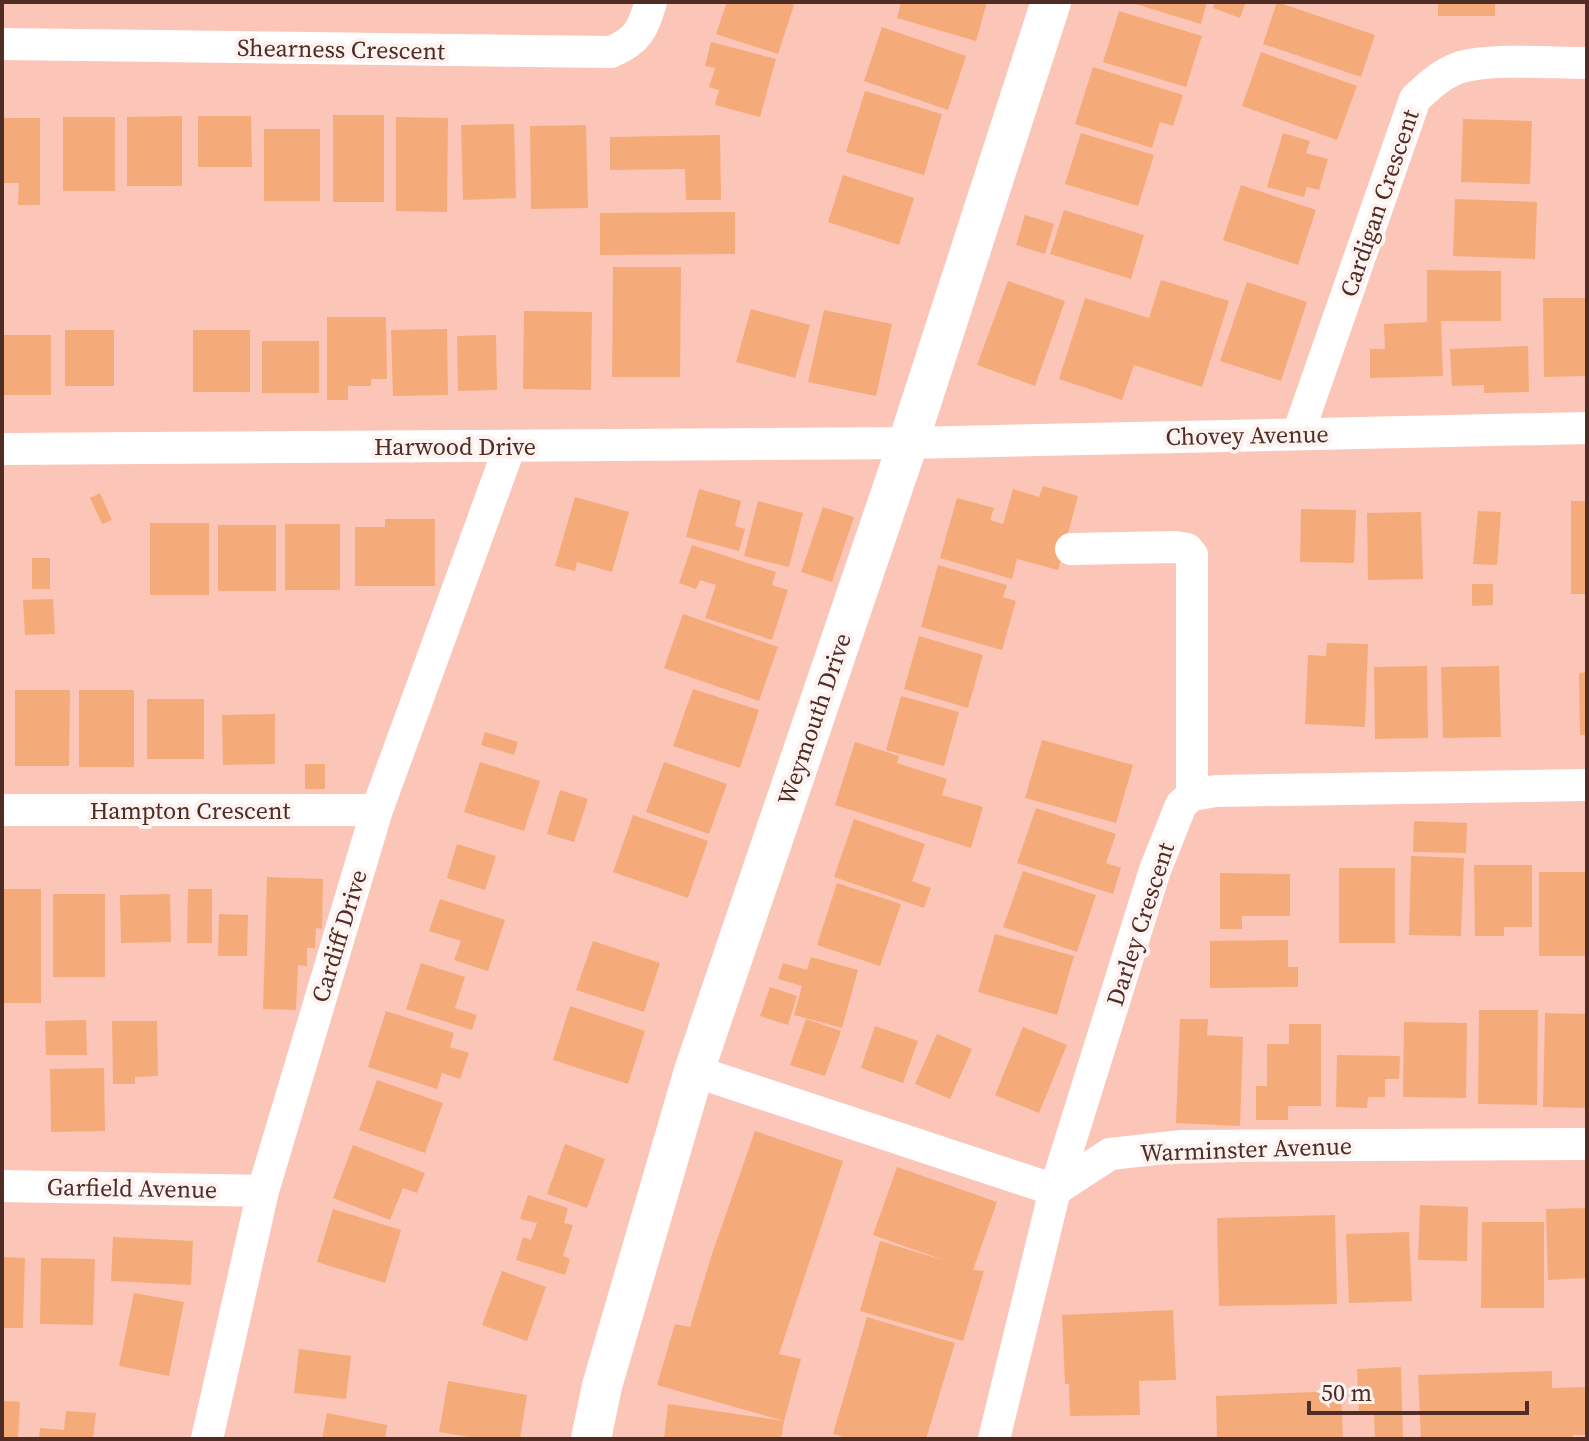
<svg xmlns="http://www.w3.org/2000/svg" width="1589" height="1441" viewBox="0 0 1589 1441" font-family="'Source Serif 4',serif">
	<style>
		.building { fill: #f5ab79 }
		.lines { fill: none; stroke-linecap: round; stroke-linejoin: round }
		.minor { stroke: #fff; stroke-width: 32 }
		.tertiary { stroke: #fff; stroke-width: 40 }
		.labels { text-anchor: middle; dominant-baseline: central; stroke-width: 8; stroke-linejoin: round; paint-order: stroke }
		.street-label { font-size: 24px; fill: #4f2c24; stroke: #fcf2f0 }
	</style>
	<rect width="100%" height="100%" fill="#fbc5b8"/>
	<!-- building -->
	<path class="building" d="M727 2H784L794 5 778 54 716 34Z
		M901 2H987L976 41 897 18Z
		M1129 2H1207L1201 24Z
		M1215 2H1246L1240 18 1213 8Z
		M1277 2 1375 35 1361 77 1263 44Z
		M1438 2H1495V16H1438Z
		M1119 11 1202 36 1186 87 1103 62Z
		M882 27 966 56 948 110 864 81Z
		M711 42 776 59 760 117 715 105 719 90 709 87 715 68 705 66Z
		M1261 52 1357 86 1337 140 1242 106Z
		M1093 67 1183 95 1173 126 1160 122 1152 148 1075 124Z
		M865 91 942 114 924 175 846 152Z
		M333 115H384V202H333Z
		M182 116V186H127V117Z
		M198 116H251L252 167H198Z
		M63 117H115V191H63Z
		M396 117 448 118 447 212 396 211Z
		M2 118H40V205H18L19 183H2Z
		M1463 119 1532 121 1530 184 1461 182Z
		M514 124 516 198 463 200 461 125Z
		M586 125 588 208 531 209 530 126Z
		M264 129H320V201H264Z
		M1081 133 1154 155 1138 206 1065 184Z
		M1283 133 1310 141 1306 153 1328 159 1319 190 1307 187 1304 197 1267 187Z
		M720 135 721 200H686L685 169 610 170V137Z
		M843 175 914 198 899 245 828 222Z
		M1241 185 1316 210 1298 265 1223 240Z
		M1455 199 1537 202 1535 259 1453 256Z
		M1064 210 1144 235 1131 279 1050 254Z
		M735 212V254L600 255V213Z
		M1025 215 1054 224 1045 254 1016 245Z
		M613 267H681L680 377H612Z
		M1427 270 1501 271V321H1441L1443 376 1370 378V349H1385L1384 324 1427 322Z
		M1161 280 1229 301 1202 387 1134 365 1122 400 1059 379 1085 298 1149 318Z
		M1008 281 1065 301 1035 386 977 365Z
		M1247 282 1307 302 1281 381 1220 361Z
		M1543 298H1587V376L1544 377Z
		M751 309 810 325 795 378 736 362Z
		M824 310 892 324 876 396 808 382Z
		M524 311 592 312 591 390 523 389Z
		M327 317H386L387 379H371V386H348V400H327Z
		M447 329 448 395 393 396 391 330Z
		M65 330H114V386H65Z
		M193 330H250V392H193Z
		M2 335H51V395H2Z
		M496 335 497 390 458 391 457 336Z
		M262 341H319V393H262Z
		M1528 346 1529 392 1484 393V385L1452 386 1450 349Z
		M1043 486 1078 496 1058 570 1017 559 1012 579 940 558 957 498 994 508 990 520 1003 524 1013 489 1039 497Z
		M699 489 741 501 735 526 745 529 739 551 686 537Z
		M100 493 112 520 102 524 90 498Z
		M575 497 629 512 612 572 577 562 575 571 555 566Z
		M758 501 803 513 789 567 744 556Z
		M1571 501H1587V594H1571Z
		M823 507 854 517 832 582 801 572Z
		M1301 509 1356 510 1354 563 1300 562Z
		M1478 511 1501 512 1497 565 1473 564Z
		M1421 512 1423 579 1368 580 1367 513Z
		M385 519H435V586H355V527H385Z
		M150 523H209V595H150Z
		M285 524H340V590H285Z
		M218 525H276V591H218Z
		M692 545 776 572 772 585 788 590 772 640 705 618 716 585 700 580 696 589 679 583Z
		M32 558H50V589H32Z
		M938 565 1007 585 1003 597 1016 601 1002 650 921 627Z
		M1472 584H1493V605L1472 606Z
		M53 599 55 634 25 635 23 600Z
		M683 614 778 647 759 701 664 668Z
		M919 636 983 655 968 708 904 689Z
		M1327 643 1368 644 1365 727 1305 724 1308 655 1326 656Z
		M1427 666 1428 738 1375 739 1374 667Z
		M1499 666 1501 737 1443 738 1441 667Z
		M1587 672V735H1580L1579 673Z
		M693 689 759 710 740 768 673 746Z
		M15 690H70L69 766H15Z
		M79 690H134V767H79Z
		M901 696 959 712 944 766 886 750Z
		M147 699H204V759H147Z
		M275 714V764L223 765 222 715Z
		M485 732 518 742 514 755 481 745Z
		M1042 740 1133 765 1116 823 1025 798Z
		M855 742 899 756 897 763 947 779 942 795 983 807 971 848 835 805Z
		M480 762 540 781 524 831 464 812Z
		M664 762 727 784 709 834 646 812Z
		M305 764H325V789H305Z
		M560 790 588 799 574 842 547 834Z
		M1036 808 1116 834 1106 863 1121 868 1113 894 1017 863Z
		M633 815 708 841 688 898 613 872Z
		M854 819 925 844 912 881 931 888 924 908 834 877Z
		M1414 821 1467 823 1466 853 1413 852Z
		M457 844 496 856 485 890 447 878Z
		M1411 856 1464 858 1461 936 1409 935Z
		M1474 865H1532V927H1504V936H1475Z
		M1339 868H1395V943H1339Z
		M1023 871 1096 895 1077 952 1003 927Z
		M1539 872H1587V956H1539Z
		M1220 873 1290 874V916H1242V929H1220Z
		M267 877 323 879 322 929 316 928 315 948H307V966L298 965 296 1010 263 1009Z
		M837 883 901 904 880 966 817 945Z
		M2 889H41V1003H2Z
		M188 889H212V943H187Z
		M53 894H105V977H53Z
		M170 894 171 942 121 943 120 895Z
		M440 899 505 920 488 971 454 960 461 941 429 931Z
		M219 914 248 915 247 956H218Z
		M995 934 1074 956 1057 1015 978 992Z
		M1288 940V967H1298V987L1210 988V941Z
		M593 941 660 963 644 1012 576 990Z
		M811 957 858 970 842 1028 794 1015 802 986 778 979 783 963 807 970Z
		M421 963 465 977 455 1008 477 1015 472 1030 406 1009Z
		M770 987 797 996 788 1025 760 1016Z
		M570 1006 645 1031 628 1084 553 1060Z
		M1479 1010H1538L1537 1105 1478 1104Z
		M386 1011 454 1033 450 1047 469 1053 460 1079 442 1073 437 1089 368 1067Z
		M1545 1013 1587 1014V1108L1543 1107Z
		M806 1019 841 1031 825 1076 790 1065Z
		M1180 1019H1208L1207 1035 1243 1037 1240 1126 1176 1123Z
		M86 1020 87 1055H46L45 1021Z
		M112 1021H157L158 1076 135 1077V1084H113Z
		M1404 1022 1467 1023 1466 1098 1403 1097Z
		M1289 1024H1321V1106H1288V1120H1256V1086H1267V1044H1289Z
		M875 1026 918 1041 903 1083 861 1068Z
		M1023 1027 1067 1045 1039 1113 995 1095Z
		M937 1034 972 1049 950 1099 915 1084Z
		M1337 1055 1400 1056 1399 1079H1385V1097H1368L1367 1108 1336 1107Z
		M104 1068 105 1131 51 1132 50 1069Z
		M377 1080 443 1103 425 1153 359 1130Z
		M755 1131 843 1161 779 1354 801 1359 784 1421 657 1385 675 1324 690 1327 711 1257Z
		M565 1144 605 1159 587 1208 547 1194Z
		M353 1145 425 1173 417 1193 403 1188 390 1220 333 1198Z
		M897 1167 997 1202 973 1270 984 1271 963 1341 860 1311 880 1241 946 1261 873 1235Z
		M528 1195 568 1208 564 1223 573 1225 563 1256 570 1259 565 1275 516 1260 523 1237 531 1240 537 1223 520 1219Z
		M1420 1205 1468 1207 1467 1261 1418 1260Z
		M1587 1208V1278L1548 1280 1546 1209Z
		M333 1209 401 1230 385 1283 317 1262Z
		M1335 1215 1337 1304 1219 1306 1217 1218Z
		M1482 1222H1544V1308H1481Z
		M1409 1232 1412 1301 1349 1303 1346 1234Z
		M113 1237 193 1241 191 1285 111 1281Z
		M2 1257 25 1258 23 1328H2Z
		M41 1258 95 1259 93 1325 40 1324Z
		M502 1271 546 1287 527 1341 482 1325Z
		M134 1293 184 1302 169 1376 119 1366Z
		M1173 1310 1176 1380 1139 1381 1140 1415 1070 1416 1069 1384H1065L1062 1315Z
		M867 1317 955 1343 926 1439H850L833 1434Z
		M299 1349 351 1356 346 1399 294 1393Z
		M1401 1367 1403 1439H1375L1374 1414 1359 1415 1357 1369Z
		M1552 1371V1388L1587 1387V1435H1573V1439H1421L1418 1375Z
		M448 1381 527 1395 520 1439H481L439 1432Z
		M1341 1391 1343 1439H1217L1216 1396Z
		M4 1401 20 1402 18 1439H2Z
		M668 1404 784 1421 781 1439H664Z
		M66 1411 96 1413 93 1439H39L40 1428 64 1430Z
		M327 1413 387 1425 385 1439H322Z"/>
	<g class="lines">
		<!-- minor -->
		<path class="minor" d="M2 44 611 52C639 40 642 30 651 2
			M1298 434 1415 99C1429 86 1442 73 1461 67 1494 58 1551 63 1587 63
			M2 449 908 443 1587 428
			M1071 549 1175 547 1187 549 1192 555V795
			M2 810H377
			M694 1071 1055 1190 1110 1154 1182 1146 1587 1144
			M2 1186 263 1191
			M207 1439 263 1191 377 810 510 446
			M994 1439 1055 1190 1155 870 1181 805 1192 795 1216 791 1587 785"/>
		<!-- tertiary -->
		<path class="tertiary" d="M591 1439 602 1386 694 1071 908 443 1051 2"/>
	</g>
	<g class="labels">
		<!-- street labels -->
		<g class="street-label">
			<text transform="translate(341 49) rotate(1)">Shearness Crescent</text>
			<text transform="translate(1379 203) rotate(-71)">Cardigan Crescent</text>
			<text transform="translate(1247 435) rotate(-1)">Chovey Avenue</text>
			<text x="455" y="446">Harwood Drive</text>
			<text transform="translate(814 719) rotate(-71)">Weymouth Drive</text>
			<text x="190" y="810">Hampton Crescent</text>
			<text transform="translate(1140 924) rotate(-72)">Darley Crescent</text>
			<text transform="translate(339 936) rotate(-73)">Cardiff Drive</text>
			<text transform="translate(1246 1149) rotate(-2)">Warminster Avenue</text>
			<text transform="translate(132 1188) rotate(1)">Garfield Avenue</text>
		</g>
	</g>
	<!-- border -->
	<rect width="1589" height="1441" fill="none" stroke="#4f2c24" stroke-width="8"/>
	<!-- scale -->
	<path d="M1309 1401v12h218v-12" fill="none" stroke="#4f2c24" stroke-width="4"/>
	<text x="1321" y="1401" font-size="24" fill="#4f2c24" stroke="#fcf2f0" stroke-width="6" paint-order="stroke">50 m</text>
</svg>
